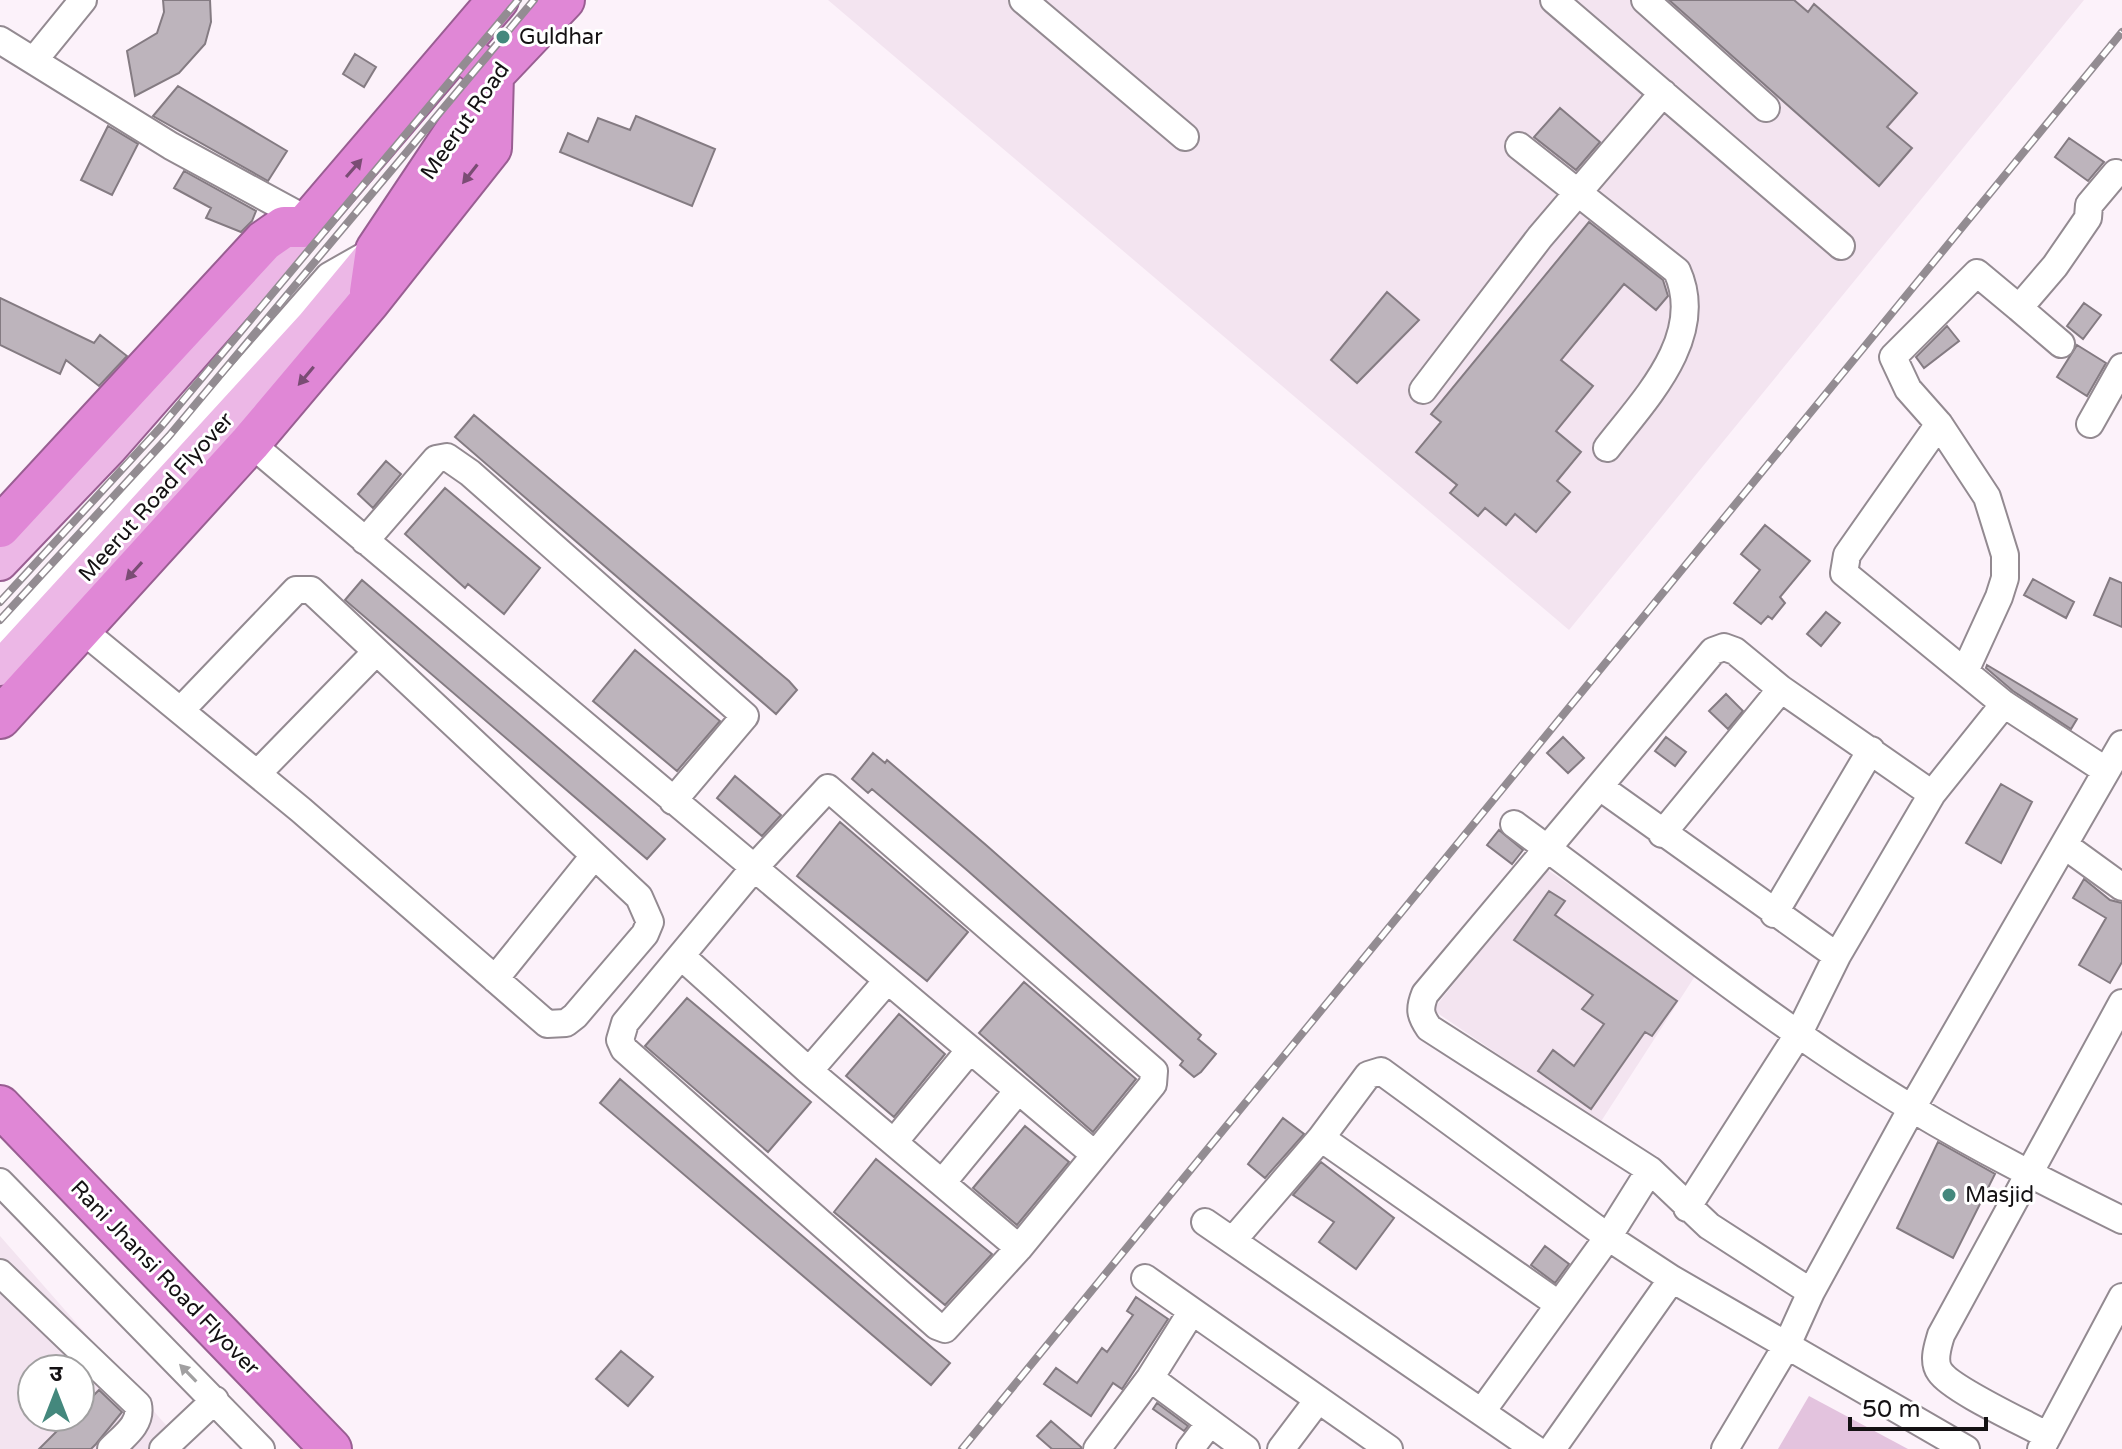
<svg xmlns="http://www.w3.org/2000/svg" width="2122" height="1449" viewBox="0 0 2122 1449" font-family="'Varela Round','Noto Sans Devanagari',sans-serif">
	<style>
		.built { fill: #f3e4f0; fill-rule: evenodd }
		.green { fill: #e3c3de }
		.building { fill: #bdb4bc; stroke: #847b82; stroke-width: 2 }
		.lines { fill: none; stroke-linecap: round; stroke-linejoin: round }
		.minor-casing { stroke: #938a91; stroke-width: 30 }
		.major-casing { stroke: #995e92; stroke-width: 38 }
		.highway-casing { stroke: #995e92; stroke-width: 44 }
		.minor { stroke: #fff; stroke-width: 26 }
		.major { stroke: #ecb7e6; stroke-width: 34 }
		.highway { stroke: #e087d6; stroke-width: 40 }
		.rail-casing { stroke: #938c92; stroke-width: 8 }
		.rail { stroke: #fff; stroke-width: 5; stroke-dasharray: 15; stroke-linecap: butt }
		.oneway { fill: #7a4c74 }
		.oneway2 { fill: #a1a0a1 }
		.poi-dot { fill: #44887d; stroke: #fff; stroke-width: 3 }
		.labels { text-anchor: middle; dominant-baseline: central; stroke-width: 6; stroke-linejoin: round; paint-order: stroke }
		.poi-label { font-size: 22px; fill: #141113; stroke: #fff; text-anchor: start }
		.street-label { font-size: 22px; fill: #141113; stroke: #fff }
	</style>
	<rect width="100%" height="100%" fill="#fcf2fa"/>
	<!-- built -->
	<path class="built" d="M828 0H2084L1569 630Z
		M1545 868 1697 973 1600 1123 1433 1010Z
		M0 1236 187 1449H0ZM32 1369H80V1417H32Z"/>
	<!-- green -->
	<path class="green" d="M1809 1396 1908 1449H1778Z"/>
	<!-- building -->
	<path class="building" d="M163 0H210L211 22 205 44 179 73 135 96 127 51 157 33 164 12Z
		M1669 0H1794L1808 12 1814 4 1917 93 1887 127 1912 148 1879 186Z
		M355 54 376 67 364 87 343 74Z
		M178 86 287 151 268 181 153 116Z
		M1560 108 1600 142 1576 170 1534 137Z
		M636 116 715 149 692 206 560 152 568 133 588 142 598 118 630 130Z
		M108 126 138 144 112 195 81 180Z
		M2069 138 2104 162 2088 181 2055 157Z
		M184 171 256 211 252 221 241 232 206 218 211 208 174 188Z
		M1589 222 1663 280 1668 296 1656 310 1624 284 1561 360 1593 386 1556 431 1581 452 1557 481 1570 492 1536 532 1515 514 1506 525 1485 508 1478 516 1450 493 1457 485 1416 452 1441 422 1431 414Z
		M1387 292 1419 320 1357 383 1331 360Z
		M0 298 94 343 100 335 127 356 99 386 66 360 60 374 0 345Z
		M2084 303 2101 315 2083 339 2067 326Z
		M1947 326 1959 341 1924 368 1916 357Z
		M2077 345 2106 363 2087 396 2057 377Z
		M474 415 789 681 797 690 776 714 455 437Z
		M386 461 401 474 373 508 358 494Z
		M445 488 540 568 504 614 468 584 465 588 405 534Z
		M1765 525 1810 561 1780 597 1785 603 1772 619 1768 616 1761 624 1734 603 1760 570 1741 554Z
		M2110 578 2122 583V627L2094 615Z
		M2033 579 2074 602 2066 618 2024 595Z
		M362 580 665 839 647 859 345 600Z
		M1826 612 1840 623 1821 646 1807 634Z
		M635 650 720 721 677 771 593 701Z
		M1987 665 2077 719 2071 729 2013 691 1986 668Z
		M1726 694 1743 711 1728 729 1709 711Z
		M1563 737 1584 758 1568 773 1547 753Z
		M1666 737 1686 752 1675 766 1655 751Z
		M873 753 885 763 887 760 986 845 1201 1035 1198 1039 1216 1054 1201 1072 1194 1077 1180 1065 1183 1061 968 871 872 789 868 793 852 779Z
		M735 776 781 815 762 836 717 798Z
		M2001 784 2032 802 2001 863 1966 843Z
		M840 822 968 932 927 981 797 876Z
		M1499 830 1523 850 1512 864 1487 845Z
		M2084 879 2110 900 2122 903V962L2110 983 2079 965 2106 918 2073 898Z
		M1549 891 1565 901 1555 915 1677 1001 1652 1036 1645 1032 1591 1109 1538 1071 1553 1050 1574 1066 1604 1024 1582 1009 1593 995 1514 940Z
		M1024 982 1136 1079 1093 1132 979 1033Z
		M687 998 811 1102 768 1152 645 1046Z
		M899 1014 945 1054 894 1117 846 1076Z
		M620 1079 950 1363 931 1385 600 1103Z
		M1283 1118 1304 1134 1265 1178 1248 1164Z
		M1025 1126 1069 1162 1017 1225 973 1188Z
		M1938 1142 1995 1174 1953 1258 1897 1228Z
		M876 1159 992 1254 945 1305 834 1212Z
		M1321 1162 1394 1218 1356 1269 1319 1242 1334 1222 1293 1195Z
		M1545 1246 1569 1264 1555 1283 1531 1265Z
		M1136 1297 1168 1319 1122 1389 1113 1383 1091 1416 1044 1384 1056 1368 1077 1383 1102 1348 1107 1352 1133 1315 1127 1311Z
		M621 1351 653 1377 628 1406 596 1379Z
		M99 1390 122 1412 96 1444 91 1449H39L71 1417H80V1409Z
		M1157 1403 1188 1426 1184 1431 1153 1409Z
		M1051 1421 1081 1447V1449H1052L1037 1436Z"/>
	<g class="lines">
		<!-- minor casing -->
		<g class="minor-casing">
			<path id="minor" d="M1023 0 1185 137
				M1554 0 1841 246
				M1645 0 1766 108
				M0 40 171 146 309 221
				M35 59 83 0
				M1519 146 1677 271C1707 337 1644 400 1607 448
				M2061 344 2019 308 2055 266 2088 218 2089 205 2116 173
				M1423 390 1540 237 1663 93
				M1939 424 1847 555 1844 573 2004 704 2105 770
				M2090 424 2122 367
				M250 443 1094 1154
				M365 541 436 459 447 457 470 473 745 716 673 801
				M81 629 301 810 547 1024 566 1023 575 1016 645 934 650 922 639 897 311 590H296L181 710
				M0 641 156 473 329 276 366 255
				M1966 669 1999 597 2005 578V555L1987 497 1939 424 1908 389 1893 357 1977 273 2019 308
				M258 773 375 653
				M1600 787 1837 956
				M828 788 1154 1071 1153 1084 1019 1248 945 1329 937 1326 624 1049 620 1040 625 1023 753 869Z
				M1514 824C1646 920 1774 1025 1913 1109 1981 1150 2051 1185 2122 1220
				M1662 834 1781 689
				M2064 845 2122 887
				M1774 914 1871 750
				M681 956 809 1071 1019 1248
				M495 979 594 856
				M809 1071 886 982
				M1321 1138 1558 1304
				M894 1142 969 1051
				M0 1182 261 1449
				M942 1183 1016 1093
				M1687 1208 1799 1033 1837 956 1932 794 2004 704
				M1205 1222 1535 1449
				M1234 1239 1321 1138 1368 1075 1381 1071 1608 1237 1672 1279 1966 1449
				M0 1273 138 1405C142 1424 124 1436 111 1449
				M1145 1278 1389 1449
				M1811 1292 1709 1226 1650 1170 1429 1028C1420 1015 1419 1009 1425 994L1713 651 1724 647 1735 651 1781 689 1932 794
				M1150 1378 1246 1449
				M1483 1410 1608 1237 1650 1170
				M2048 1436C2025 1423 1952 1390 1940 1372 1932 1361 1938 1346 1941 1335L2122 1003
				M163 1449 215 1400
				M1097 1449 1150 1378 1192 1311
				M1190 1449 1209 1424
				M1281 1449 1318 1400
				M1552 1449 1672 1279
				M1725 1449 1787 1345 1811 1292 1912 1108 2122 744
				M2041 1449 2122 1297"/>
		</g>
		<!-- major casing -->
		<g class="major-casing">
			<path id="major" d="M0 563 110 448 304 227
				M0 668 312 327 376 250"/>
		</g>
		<!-- highway casing -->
		<g class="highway-casing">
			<path id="highway" d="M370 292 376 250 493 75 564 0
				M0 527 264 241 284 227H304L498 0
				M0 718 250 443 369 302 491 148 493 75 457 49
				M0 1106 331 1449"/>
		</g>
		<!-- minor -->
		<use href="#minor" class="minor"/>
		<!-- major -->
		<use href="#major" class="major"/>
		<!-- highway -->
		<use href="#highway" class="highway"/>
		<!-- rail casing -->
		<g class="rail-casing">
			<path id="rail" d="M0 602 160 428 518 0
				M0 620 169 436 534 0
				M962 1449 2122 32"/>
		</g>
		<!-- rail -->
		<use href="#rail" class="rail"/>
	</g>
	<!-- one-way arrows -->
	<defs><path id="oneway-solid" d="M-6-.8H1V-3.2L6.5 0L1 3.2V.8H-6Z" transform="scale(2)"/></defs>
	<g class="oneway">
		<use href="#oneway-solid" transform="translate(354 168) rotate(-49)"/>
		<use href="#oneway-solid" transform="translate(470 174) rotate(128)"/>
		<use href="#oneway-solid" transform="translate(306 376) rotate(130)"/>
		<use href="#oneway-solid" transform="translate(134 571) rotate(132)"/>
	</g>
	<use class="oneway2" href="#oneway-solid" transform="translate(188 1373) rotate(-134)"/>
	<!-- markers -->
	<g class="poi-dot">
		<circle cx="503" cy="37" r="8"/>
		<circle cx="1949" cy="1195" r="8"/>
	</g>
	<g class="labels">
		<!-- poi labels -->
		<g class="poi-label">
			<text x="519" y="37">Guldhar</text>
			<text x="1965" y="1195">Masjid</text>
		</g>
		<!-- street labels -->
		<g class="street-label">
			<text transform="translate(465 121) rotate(-55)">Meerut Road</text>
			<text transform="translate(156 497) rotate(-48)">Meerut Road Flyover</text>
			<text transform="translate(165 1278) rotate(46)">Rani Jhansi Road Flyover</text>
		</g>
	</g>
	<!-- north arrow -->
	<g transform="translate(56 1393)"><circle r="38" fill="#ffffff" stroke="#a1a0a1" stroke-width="2"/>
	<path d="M0-6L14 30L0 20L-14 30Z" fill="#44887d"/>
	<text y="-12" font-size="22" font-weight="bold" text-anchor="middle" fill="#141113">उ</text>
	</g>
	<!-- scale -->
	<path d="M1850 1417v12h136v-12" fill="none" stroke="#141113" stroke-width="4"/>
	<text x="1862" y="1417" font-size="24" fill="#141113" stroke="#ffffff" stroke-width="6" paint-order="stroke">50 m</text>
</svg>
